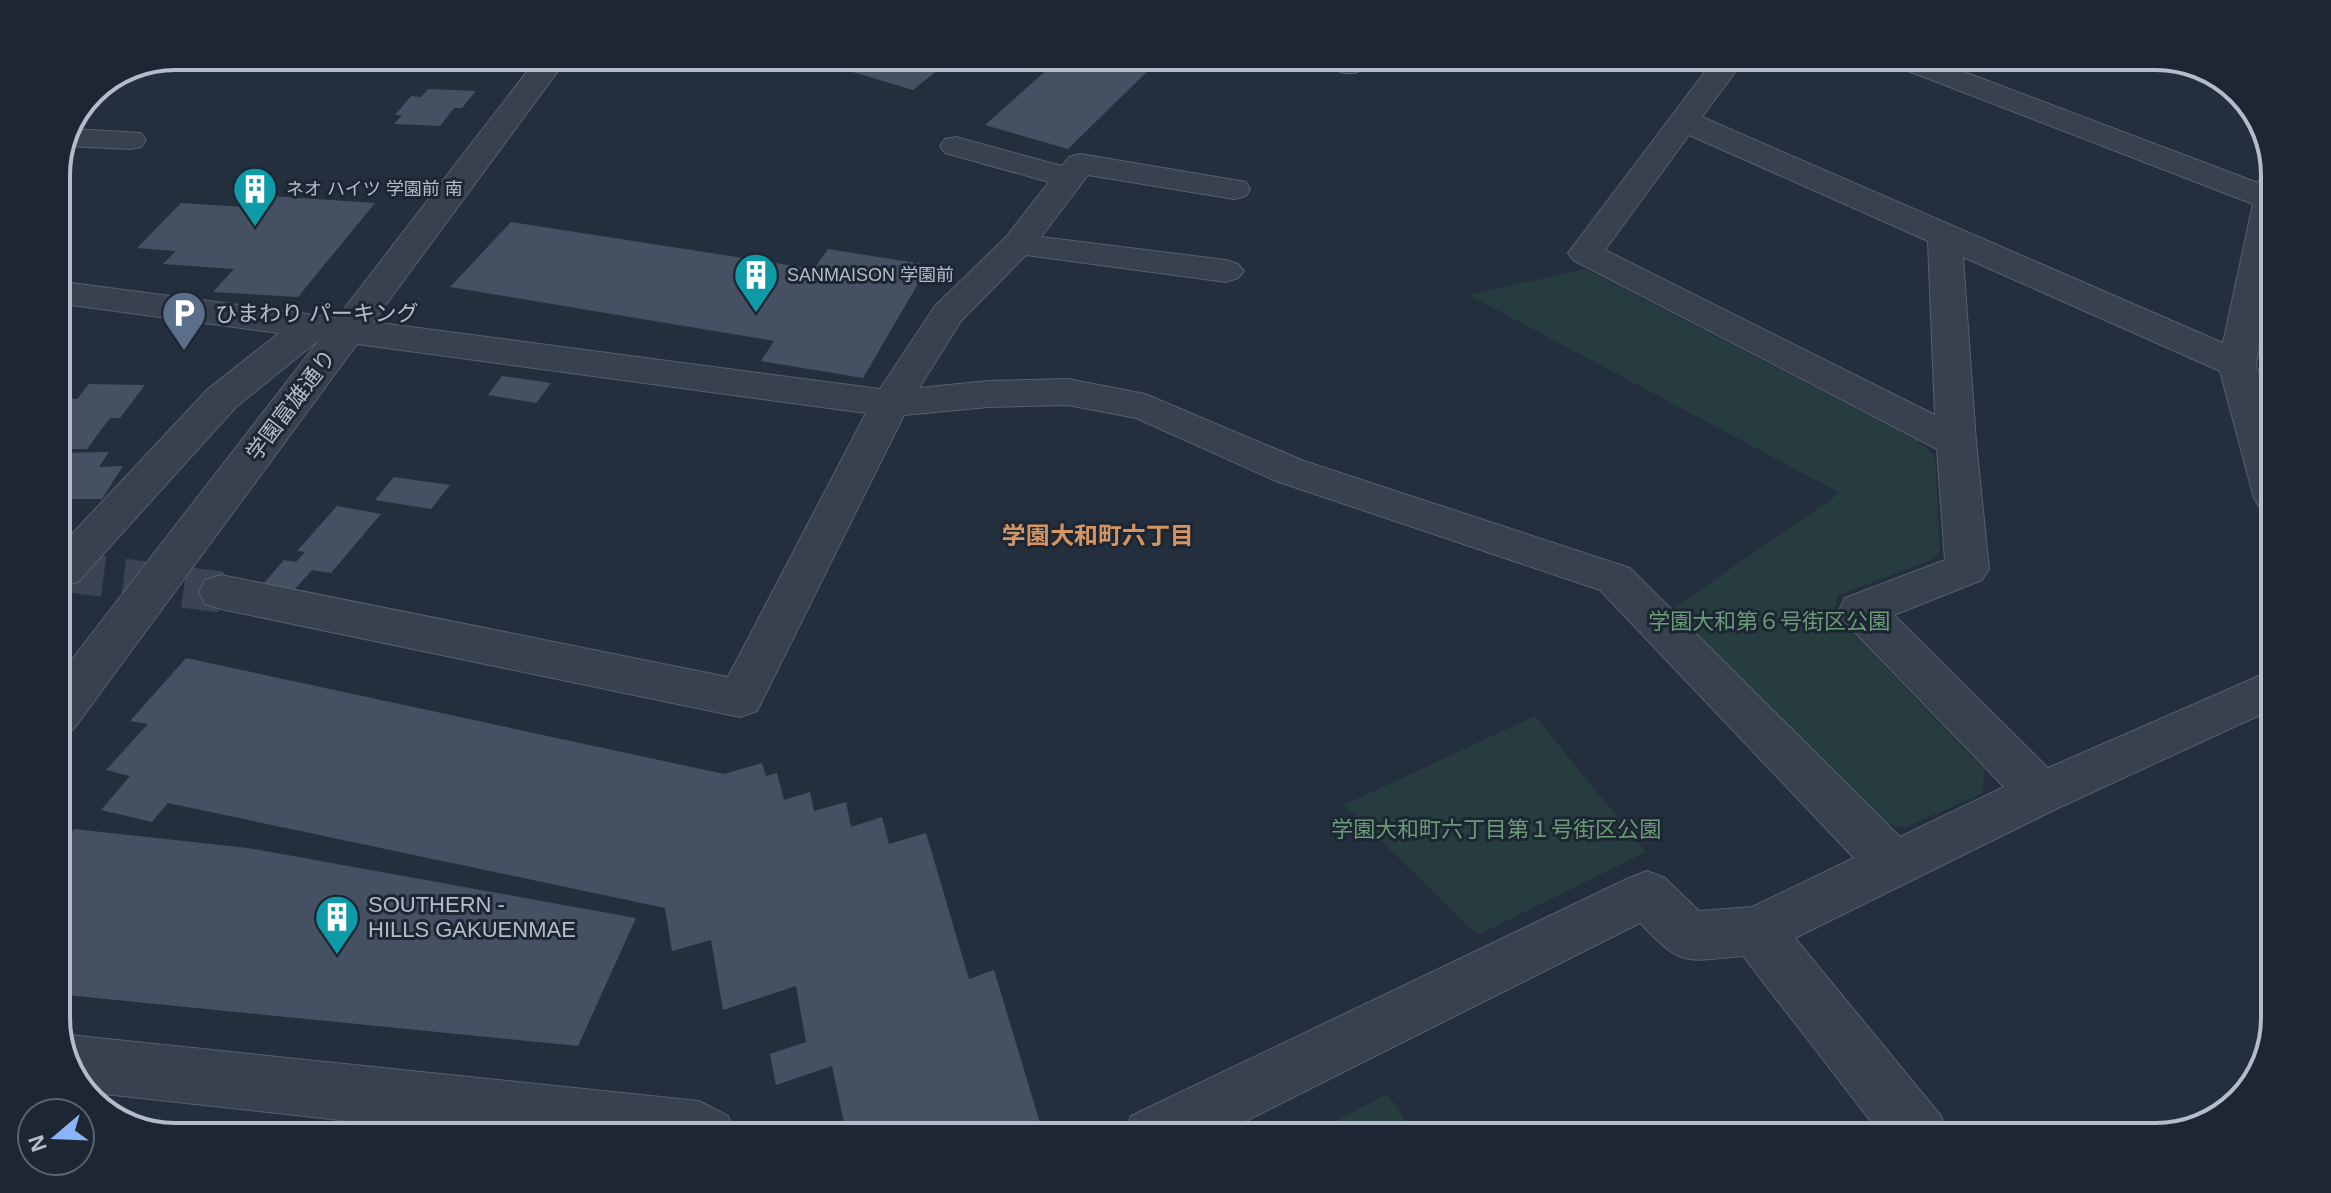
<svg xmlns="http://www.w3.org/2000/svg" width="2331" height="1193" viewBox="0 0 2331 1193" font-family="Arial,'Noto Sans JP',sans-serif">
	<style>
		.green { fill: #263c3f }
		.building { fill: #455162 }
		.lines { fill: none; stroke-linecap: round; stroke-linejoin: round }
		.minor-tunnel { stroke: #3a4453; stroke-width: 41; stroke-dasharray: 41 20; stroke-linecap: butt }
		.minor-casing { stroke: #565f6c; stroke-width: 2 }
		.minor { fill: #38414e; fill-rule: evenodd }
		.labels { text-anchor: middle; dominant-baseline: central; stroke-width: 6; stroke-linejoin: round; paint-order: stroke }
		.far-poi-label { font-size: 18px; fill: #b4bcc9; stroke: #1d2633; text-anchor: start }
		.poi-label { font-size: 22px; fill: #b4bcc9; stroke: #1d2633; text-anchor: start }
		.street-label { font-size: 22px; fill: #b4bcc9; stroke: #1d2633 }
		.park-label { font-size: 22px; fill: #6b9a76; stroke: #1d2633 }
		.neighbourhood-label { font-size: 24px; font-weight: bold; fill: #d59563; stroke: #1d2633 }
		.rim { fill: none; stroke: #b4bcc9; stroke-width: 4 }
	</style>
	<rect width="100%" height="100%" fill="#242f3e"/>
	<!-- green -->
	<path class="green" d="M1585 269 1917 440 1935 457 1940 551 1934 559 1838 595 1834 613 1984 770 1983 793 1904 828 1872 819 1668 612 1840 493 1469 295Z
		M1535 716 1646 852 1478 935 1344 805Z
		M1388 1094 1416 1137H1305Z"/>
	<!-- building -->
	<path class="building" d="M799 56H955L913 90Z
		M1062 56H1163L1068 149 985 125Z
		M428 89 476 91 462 108H454L440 126 394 124 402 115H395L411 96 421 97Z
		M271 196 375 203 298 297 213 292 234 269 163 264 176 251 137 248 181 203 261 208Z
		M511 222 814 269 828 249 929 265 863 378 761 361 774 341 450 287Z
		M502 376 551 383 536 403 488 395Z
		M89 384 145 385 120 418H110L87 449H56V398L77 399Z
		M109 452 99 467 123 466 102 499H56V453Z
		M394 477 450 485 431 509 375 500Z
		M56 503H72L56 526Z
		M337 506 381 514 331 573 312 570 295 589 264 583 284 560 296 562 305 552 297 551Z
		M186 658 724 774 762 763 766 776 777 773 784 800 810 792 814 811 846 802 851 827 882 817 889 844 926 833 969 979 994 970 1040 1123 1000 1137H847L832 1066 776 1085 770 1054 806 1042 796 986 723 1010 711 940 672 951 665 908 168 803 152 822 101 810 130 776 106 770 148 724 130 721Z
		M74 829 248 848 636 918 578 1046 56 994V854Z"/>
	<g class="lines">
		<!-- minor-tunnel -->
		<path class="minor-tunnel" d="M63 571 221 592"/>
		<!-- minor casing -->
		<g class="minor-casing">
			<path id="minor" d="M539 56H569L373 322 880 389 935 306 1006 237 1049 182 945 153 940 146 945 139 956 137 1062 166 1069 157 1080 154 1246 182 1250 189 1246 196 1234 199 1088 175 1041 237 1226 260 1238 264 1244 271 1238 278 1226 282 1026 255 961 321 919 388 988 381 1068 379 1145 394 1304 461 1630 568 1900 837 2004 787 1845 622 1839 610 1845 598 1945 560 1937 449 1573 260 1568 253 1717 56H1747L1702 117 2223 343 2253 204 1885 62 1880 56H1922L2258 183 2263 172 2275 169V265L2256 364 2275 428V513L2260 508 2254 498 2220 371 1963 257 1976 442 1989 569 1982 580 1894 615 2048 768 2275 669V708L2058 808 1795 938 1941 1116 1949 1137H1883L1743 956C1684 961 1683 968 1640 923L1214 1137H1123L1131 1116 1629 878 1647 871 1665 878 1699 911 1752 907 1854 858 1600 590 1276 481 1136 418 1068 405 988 407 904 415 757 711 740 717 221 609 205 604 199 592 205 580 221 575 728 677 866 413 357 344 73 730 56 735V680L320 339 236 407 78 582 56 587V551L208 389 279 333 56 303V281L337 318ZM1689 135 1928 241 1935 415 1605 250Z
				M1344 56H1376C1366 70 1356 76 1340 72L1335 66Z
				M74 129 141 133 146 140 141 147 130 149 66 146Z
				M69 1035 699 1101 728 1116 736 1137H494L86 1092 76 1084 61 1039Z"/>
		</g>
		<!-- minor -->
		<use href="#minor" class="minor"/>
	</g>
	<!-- icons -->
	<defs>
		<g id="building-pin" transform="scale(2.3)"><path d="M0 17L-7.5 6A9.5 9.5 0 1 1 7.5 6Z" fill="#0f9aa8" stroke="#1d2633"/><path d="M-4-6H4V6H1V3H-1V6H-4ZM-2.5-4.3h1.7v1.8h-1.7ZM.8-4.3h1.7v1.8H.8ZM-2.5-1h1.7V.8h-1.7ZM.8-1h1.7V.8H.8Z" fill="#fff"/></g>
		<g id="parking-pin" transform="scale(2.3)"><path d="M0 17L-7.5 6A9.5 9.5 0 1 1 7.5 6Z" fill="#5c6f8a" stroke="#1d2633"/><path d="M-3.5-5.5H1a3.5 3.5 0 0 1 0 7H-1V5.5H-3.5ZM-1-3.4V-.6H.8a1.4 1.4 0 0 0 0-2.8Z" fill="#fff"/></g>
	</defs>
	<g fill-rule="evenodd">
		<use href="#building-pin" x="255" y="189"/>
		<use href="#building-pin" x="756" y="275"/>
		<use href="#parking-pin" x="184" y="313"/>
		<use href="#building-pin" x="337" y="917"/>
	</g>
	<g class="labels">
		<!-- far-poi labels -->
		<g class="far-poi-label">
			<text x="286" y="189">ネオ ハイツ 学園前 南</text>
			<text x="787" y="275">SANMAISON 学園前</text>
		</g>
		<!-- poi labels -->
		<g class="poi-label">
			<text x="215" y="313">ひまわり パーキング</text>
			<text x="368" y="904">SOUTHERN -<tspan x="368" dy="25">HILLS GAKUENMAE</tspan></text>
		</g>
		<!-- street labels -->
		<g class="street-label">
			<text transform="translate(291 405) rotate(-53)">学園富雄通り</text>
		</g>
		<!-- park labels -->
		<g class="park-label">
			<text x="1769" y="621">学園大和第６号街区公園</text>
			<text x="1496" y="829">学園大和町六丁目第１号街区公園</text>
		</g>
		<!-- neighbourhood labels -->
		<g class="neighbourhood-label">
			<text x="1098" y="535">学園大和町六丁目</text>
		</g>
	</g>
	<!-- crop -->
	<path d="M0 0H2331V1193H0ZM175 70H2156A105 105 0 0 1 2261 175V1018A105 105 0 0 1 2156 1123H175A105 105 0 0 1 70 1018V175A105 105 0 0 1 175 70Z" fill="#1d2633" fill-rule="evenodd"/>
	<path class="rim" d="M175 70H2156A105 105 0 0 1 2261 175V1018A105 105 0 0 1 2156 1123H175A105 105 0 0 1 70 1018V175A105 105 0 0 1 175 70Z"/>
	<!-- north arrow -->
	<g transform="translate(56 1137) rotate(251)"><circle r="38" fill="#1d2633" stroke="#59626f" stroke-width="2"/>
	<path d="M0-6L14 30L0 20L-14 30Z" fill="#8ab4f8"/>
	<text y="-12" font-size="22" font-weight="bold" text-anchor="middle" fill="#b4bcc9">N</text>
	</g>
</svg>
